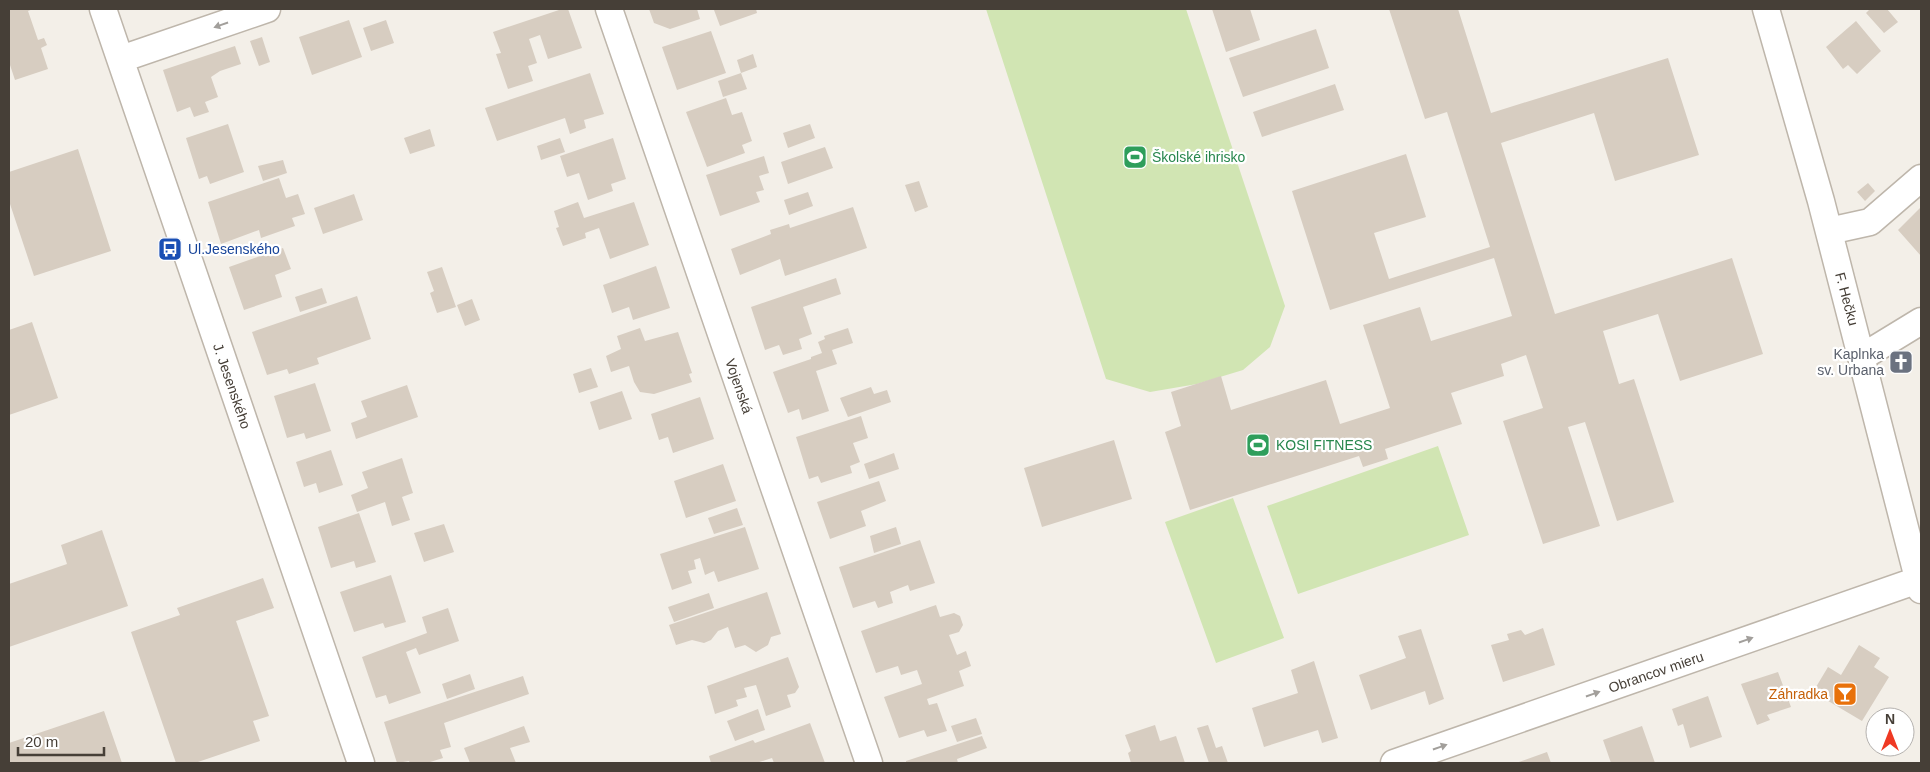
<svg xmlns="http://www.w3.org/2000/svg" width="1930" height="772" viewBox="0 0 1930 772" font-family="Helvetica,sans-serif">
	<style>
		.green { fill: #d1e5b3 }
		.building { fill: #d7cdc1 }
		.lines { fill: none; stroke-linecap: round; stroke-linejoin: round }
		.minor-casing { stroke: #beb6ab; stroke-width: 29 }
		.minor { stroke: #fff; stroke-width: 26 }
		.oneway { fill: #a29f9b }
		.labels { text-anchor: middle; dominant-baseline: central; stroke-width: 4.5; stroke-linejoin: round; paint-order: stroke }
		.leisure-label { font-size: 14px; fill: #27864d; stroke: #fff; text-anchor: start }
		.transit-label { font-size: 14px; fill: #164399; stroke: #fff; text-anchor: start }
		.street-label { font-size: 14px; fill: #463f37; stroke: #fff }
		.worship-label { font-size: 14px; fill: #5b616d; stroke: #fff; text-anchor: end }
		.food-label { font-size: 14px; fill: #c56008; stroke: #fff; text-anchor: end }
	</style>
	<rect width="100%" height="100%" fill="#f3efe8"/>
	<!-- green -->
	<path class="green" d="M986 9H1186L1285 306 1270 347 1243 370 1197 384 1150 392 1106 379Z
		M1438 446 1469 535 1298 594 1267 506Z
		M1233 498 1284 638 1216 663 1165 522Z"/>
	<!-- building -->
	<path class="building" d="M9 9H33L28 11 38 40 44 38 47 45 41 48 48 69 15 80 9 62Z
		M562 9H568L582 48 548 59 540 35 529 39 537 63 528 66 533 81 508 89 496 54 501 53 493 32Z
		M649 9H697L700 19 670 29 654 23Z
		M716 9H756L757 13 720 26 714 10Z
		M1212 9H1250L1260 40 1226 52Z
		M1389 9H1458L1491 113 1668 58 1699 155 1615 181 1594 113 1501 143 1555 314 1732 258 1763 354 1680 381 1658 314 1603 331 1619 384 1634 379 1674 502 1617 521 1585 422 1568 427 1600 526 1543 544 1503 421 1543 408 1526 355 1501 364 1504 376 1451 393 1462 424 1385 449 1388 459 1363 467 1359 456 1190 510 1165 432 1181 426 1171 392 1221 376 1231 410 1326 380 1340 424 1390 408 1363 325 1420 307 1431 341 1512 316 1494 258 1330 310 1292 191 1406 154 1426 217 1374 233 1389 279 1490 247 1447 112 1425 119Z
		M1870 9H1887L1898 22 1884 33 1866 13Z
		M349 20 362 57 312 75 299 37Z
		M386 20 394 43 371 51 363 28Z
		M1856 21 1881 51 1857 74 1848 65 1843 69 1826 47Z
		M1316 29 1329 68 1243 97 1229 58Z
		M711 31 726 73 677 90 662 47Z
		M262 37 270 62 259 66 250 41Z
		M235 46 241 64 220 71 211 77 218 97 205 102 209 112 194 117 190 107 177 112 163 70Z
		M753 54 757 67 741 73 737 60Z
		M590 73 604 114 584 120 586 128 570 134 565 118 497 141 485 108Z
		M741 73 747 89 723 97 718 81Z
		M1335 84 1344 110 1262 137 1253 112Z
		M726 98 732 115 742 112 752 141 742 145 745 153 707 167 686 112Z
		M228 124 244 172 210 184 207 176 199 179 186 138Z
		M810 124 815 138 788 148 783 133Z
		M430 129 435 146 410 154 404 138Z
		M560 138 565 152 541 160 537 146Z
		M613 138 626 179 611 184 613 191 588 200 579 173 567 177 560 156Z
		M825 147 833 168 788 184 781 162Z
		M78 149 111 251 34 276 9 201V172Z
		M764 156 769 173 759 176 764 190 756 192 760 202 720 216 706 175Z
		M283 160 287 173 263 181 258 166Z
		M279 178 286 198 298 194 305 214 292 218 295 226 261 238 259 230 221 244 208 202Z
		M919 181 928 207 915 212 905 185Z
		M1868 183 1875 191 1865 201 1857 192Z
		M808 192 813 206 789 215 784 200Z
		M354 194 363 220 323 234 314 208Z
		M578 202 584 218 634 202 649 245 610 259 599 228 585 233 586 238 563 246 556 228 559 227 554 211Z
		M853 207 867 248 785 276 780 259 740 275 731 249 771 234 770 230 789 224 790 228Z
		M1921 207V256L1898 230Z
		M283 248 291 269 275 275 282 297 244 310 229 267Z
		M656 266 670 308 633 320 629 307 612 313 603 285Z
		M442 267 456 307 437 313 430 293 434 291 427 272Z
		M836 278 841 294 803 307 812 334 799 339 802 349 783 355 779 345 765 350 751 307Z
		M322 288 327 303 300 312 295 297Z
		M357 296 371 339 317 358 319 364 289 374 287 369 267 375 252 332Z
		M472 299 480 320 465 326 457 305Z
		M32 322 58 398 9 415V330Z
		M640 328 645 341 678 332 692 373 689 374 692 382 654 394 640 392 634 382 629 366 611 372 606 356 621 349 617 336Z
		M848 328 853 343 832 350 837 364 816 371 829 411 802 420 799 409 788 413 773 372 811 359V357L822 353 818 342 825 339 824 336Z
		M1899 351 1912 360 1904 374 1890 364Z
		M591 368 598 387 579 393 573 374Z
		M315 383 331 431 306 439 304 433 287 438 274 396Z
		M407 385 418 417 356 439 351 423 367 417 361 401Z
		M871 387 874 394 887 390 891 402 848 417 840 398Z
		M622 391 632 419 599 430 590 402Z
		M700 397 714 439 673 453 668 437 659 440 651 414Z
		M861 416 868 438 853 443 860 462 850 466 852 473 821 483 818 476 809 479 796 437Z
		M1114 440 1132 499 1042 527 1024 468Z
		M331 450 343 485 319 493 316 483 304 487 296 462Z
		M894 453 899 469 869 479 864 464Z
		M402 458 413 493 402 497 410 520 392 526 385 502 357 512 351 495 368 488 362 472Z
		M723 464 736 501 686 518 674 481Z
		M879 481 886 501 861 511 866 526 830 539 817 502Z
		M737 508 743 525 714 534 708 518Z
		M359 513 376 562 356 568 354 561 331 568 318 527Z
		M444 524 454 552 424 562 414 533Z
		M745 527 759 569 718 582 714 571 705 575 700 558 694 560 696 569 688 571 692 583 672 590 660 554Z
		M896 527 901 544 874 553 870 536Z
		M102 530 128 606 9 647V584L67 564 61 545Z
		M920 540 935 583 910 591 908 585 890 592 893 603 878 608 875 601 853 608 839 567Z
		M391 575 406 622 385 628 383 623 354 632 340 592Z
		M263 578 274 608 236 621 269 716 253 721 260 741 195 763H176L131 632 180 615 177 608Z
		M767 592 781 634 771 637 768 645 756 652 745 645 735 648 728 627 718 631 711 640 704 643 692 640 676 645 669 625Z
		M709 593 714 608 674 622 668 607Z
		M936 605 940 617 954 613 960 616 963 625 959 632 949 635 957 655 966 651 971 666 959 671 964 686 927 699 929 705 937 703 947 731 927 737 924 730 899 738 884 697 922 684 917 670 901 675 898 666 876 673 861 631Z
		M448 608 459 641 419 655 416 648 406 652 421 693 389 704 386 695 376 698 362 657 427 633 422 617Z
		M1543 628 1555 665 1503 682 1491 645 1509 640 1507 634 1521 630 1525 635Z
		M1421 629 1444 699 1429 705 1425 691 1371 710 1359 675 1406 658 1398 636Z
		M1859 645 1880 658 1874 667 1889 677 1862 721 1813 692 1828 667 1841 675Z
		M788 657 799 687 795 693 787 695 791 707 766 716 756 685 744 688 747 697 736 700 738 706 715 714 707 686Z
		M1314 661 1338 738 1322 743 1318 730 1264 747 1252 708 1298 693 1291 670Z
		M1778 672 1791 707 1767 715 1770 720 1757 725 1741 684Z
		M470 674 475 689 447 699 442 684Z
		M523 676 529 694 444 723 451 747 440 750 443 758 427 763H410L409 761 397 763 384 722Z
		M1708 696 1722 737 1690 748 1683 724 1678 726 1672 709Z
		M758 709 765 730 735 741 727 721Z
		M104 711 122 763H9V743Z
		M976 718 982 734 957 742 951 726Z
		M810 723 825 763H774L772 758 756 763H711L709 756 753 740 755 743Z
		M1155 725 1160 741 1176 736 1185 763H1131L1128 753 1131 751 1125 735Z
		M1208 725 1216 748 1222 746 1228 763H1209L1197 728Z
		M524 726 530 742 510 748 516 763H470L464 748Z
		M1642 726 1655 763H1611L1603 740Z
		M982 736 987 748 957 759 958 763H906V761Z
		M1547 752 1551 763H1516Z"/>
	<g class="lines">
		<!-- minor casing -->
		<g class="minor-casing">
			<path id="minor" d="M103 9 361 763
				M609 9 869 763
				M1766 9 1821 201 1921 590
				M121 59 267 9
				M1829 231 1870 222 1921 178
				M1862 357 1921 321
				M1394 763 1918 580"/>
		</g>
		<!-- minor -->
		<use href="#minor" class="minor"/>
	</g>
	<!-- one-way arrows -->
	<defs><path id="oneway-solid" d="M-6-.8H1V-3.2L6.5 0L1 3.2V.8H-6Z" transform="scale(1.25)"/></defs>
	<g class="oneway">
		<use href="#oneway-solid" transform="translate(221 25) rotate(161)"/>
		<use href="#oneway-solid" transform="translate(1746 640) rotate(-19)"/>
		<use href="#oneway-solid" transform="translate(1593 694) rotate(-19)"/>
		<use href="#oneway-solid" transform="translate(1440 747) rotate(-19)"/>
	</g>
	<!-- icons -->
	<defs>
		<g id="stadium-square" transform="scale(1.25)"><rect x="-9" y="-9" width="18" height="18" rx="4" fill="#2e9e5b" stroke="#fff"/><path d="M0-5a6.5 5 0 1 0 0 10a6.5 5 0 1 0 0-10ZM-3.5-1.8h7v3.6h-7Z" fill="#fff"/></g>
		<g id="bus-square" transform="scale(1.25)"><rect x="-9" y="-9" width="18" height="18" rx="4" fill="#1a4fb4" stroke="#fff"/><path d="M-5-6H5V4H4V6H2V4H-2V6H-4V4H-5ZM-3.5-4V0h7V-4ZM-3.5 1.2v1.5H-2V1.2ZM2 1.2v1.5H3.5V1.2Z" fill="#fff"/></g>
		<g id="church-square" transform="scale(1.25)"><rect x="-9" y="-9" width="18" height="18" rx="4" fill="#6b7280" stroke="#fff"/><path d="M-1.2-6h2.4v3.5h3.3v2.4h-3.3V6h-2.4V-.1h-3.3v-2.4h3.3Z" fill="#fff"/></g>
		<g id="bar-square" transform="scale(1.25)"><rect x="-9" y="-9" width="18" height="18" rx="4" fill="#e8710a" stroke="#fff"/><path d="M-6-5H6L.8 .8V4.5H3.5V6h-7V4.5H-.8V.8Z" fill="#fff"/></g>
	</defs>
	<g fill-rule="evenodd">
		<use href="#stadium-square" x="1135" y="157"/>
		<use href="#bus-square" x="170" y="249"/>
		<use href="#church-square" x="1901" y="362"/>
		<use href="#stadium-square" x="1258" y="445"/>
		<use href="#bar-square" x="1845" y="694"/>
	</g>
	<g class="labels">
		<!-- leisure labels -->
		<g class="leisure-label">
			<text x="1152" y="157">Školské ihrisko</text>
			<text x="1276" y="445">KOSI FITNESS</text>
		</g>
		<!-- transit labels -->
		<g class="transit-label">
			<text x="188" y="249">Ul.Jesenského</text>
		</g>
		<!-- street labels -->
		<g class="street-label">
			<text transform="translate(1847 299) rotate(75)">F. Hečku</text>
			<text transform="translate(232 386) rotate(71)">J. Jesenského</text>
			<text transform="translate(739 386) rotate(71)">Vojenská</text>
			<text transform="translate(1656 672) rotate(-19)">Obrancov mieru</text>
		</g>
		<!-- worship labels -->
		<g class="worship-label">
			<text x="1884" y="354">Kaplnka<tspan x="1884" dy="16">sv. Urbana</tspan></text>
		</g>
		<!-- food labels -->
		<g class="food-label">
			<text x="1828" y="694">Záhradka</text>
		</g>
	</g>
	<!-- border -->
	<rect width="1930" height="772" fill="none" stroke="#463f37" stroke-width="20"/>
	<!-- north arrow -->
	<g transform="translate(1890 732)"><circle r="24" fill="#ffffff" stroke="#b5b2af"/>
	<path d="M0-4L9 19L0 12L-9 19Z" fill="#ef3923"/>
	<text y="-8" font-size="14" font-weight="bold" text-anchor="middle" fill="#463f37">N</text>
	</g>
	<!-- scale -->
	<path d="M18 747v8h86v-8" fill="none" stroke="#463f37" stroke-width="2.5"/>
	<text x="25" y="747" font-size="15" fill="#463f37" stroke="#ffffff" stroke-width="4" paint-order="stroke">20 m</text>
</svg>
